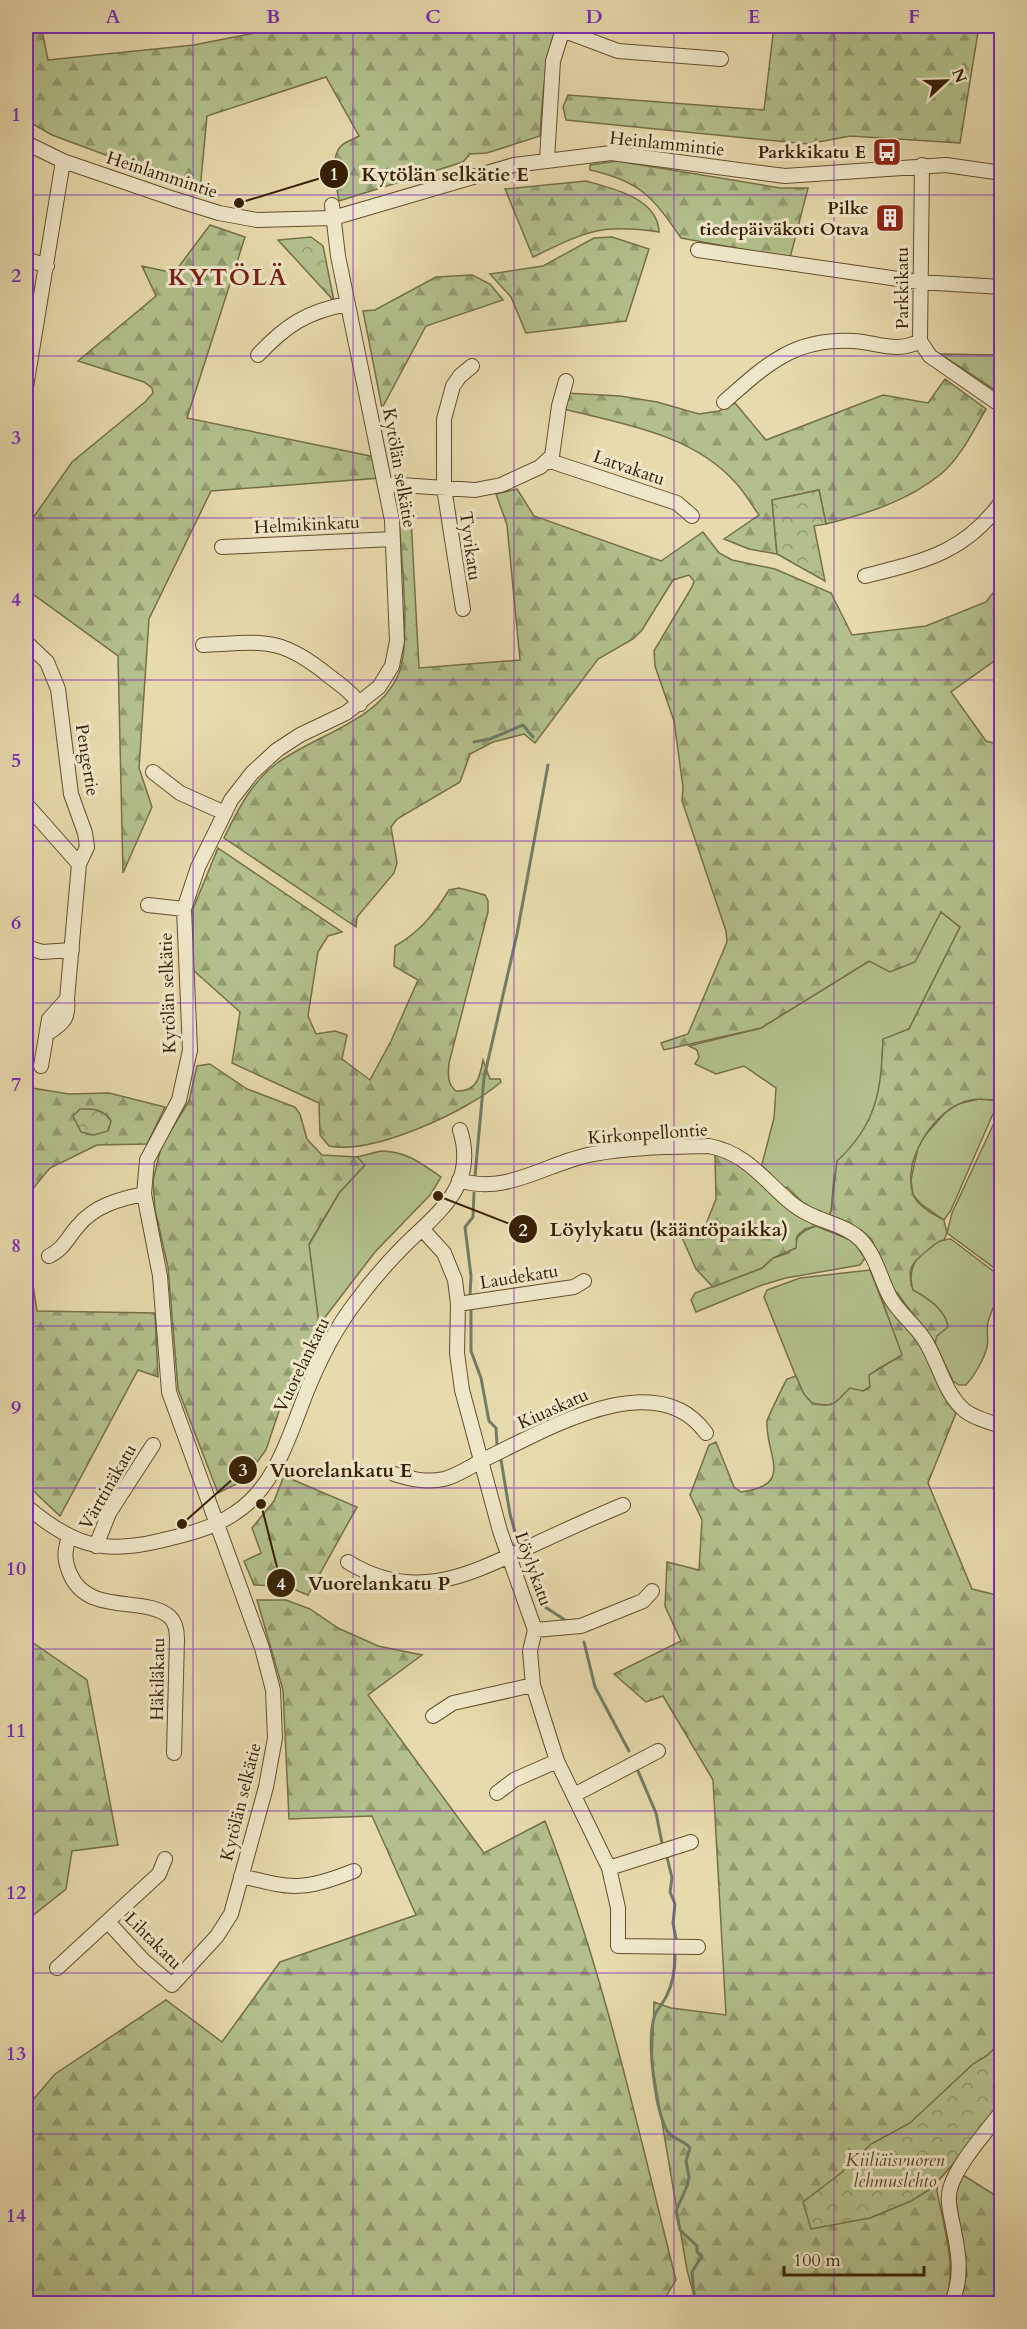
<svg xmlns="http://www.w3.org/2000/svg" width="1027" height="2329" viewBox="0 0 1027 2329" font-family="Cardo,serif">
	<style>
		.grass { fill: #b3c08b; stroke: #757047; stroke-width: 1.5 }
		.forest { fill: url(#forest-firs); stroke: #757047; stroke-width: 1.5 }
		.park { fill: url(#park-crowns); stroke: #757047; stroke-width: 1.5 }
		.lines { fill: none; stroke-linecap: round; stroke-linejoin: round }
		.stream { stroke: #717d64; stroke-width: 3 }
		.minor-casing { stroke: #634f2d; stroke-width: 16 }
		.minor { stroke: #efe7c9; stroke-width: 14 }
		.grid { fill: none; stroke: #7b2cbf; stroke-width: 1.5; stroke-opacity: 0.55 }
		.labels { text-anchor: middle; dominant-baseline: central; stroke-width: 6; stroke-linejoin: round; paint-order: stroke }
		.street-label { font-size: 18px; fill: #372103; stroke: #efe7c9 }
		.poi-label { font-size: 18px; font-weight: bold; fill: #372103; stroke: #efe7c9; text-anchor: end }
		.park-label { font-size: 18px; font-style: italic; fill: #564925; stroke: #efe7c9 }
		.district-label { font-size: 24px; font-weight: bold; letter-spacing: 1.5px; fill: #7a1f14; stroke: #efe7c9 }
		.leader { fill: none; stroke: #372103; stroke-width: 2 }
		.callout-dot { fill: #372103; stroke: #efe7c9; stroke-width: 2 }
		.mark-label { font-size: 18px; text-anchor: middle; font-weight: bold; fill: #fff }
		.callout-label { font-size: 20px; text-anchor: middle; font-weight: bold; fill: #372103; stroke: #efe7c9; stroke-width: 6; stroke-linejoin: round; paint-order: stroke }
		.neatline { fill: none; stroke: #7b2cbf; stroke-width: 2 }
		.grid-label { font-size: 20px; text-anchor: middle; font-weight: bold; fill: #7b2cbf }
	</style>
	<defs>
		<pattern id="forest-firs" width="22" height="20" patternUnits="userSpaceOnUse" patternTransform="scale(1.5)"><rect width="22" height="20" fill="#b3c08b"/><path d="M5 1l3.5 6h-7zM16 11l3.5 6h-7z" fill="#929c6f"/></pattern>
		<pattern id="park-crowns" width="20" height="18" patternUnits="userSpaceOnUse" patternTransform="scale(1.5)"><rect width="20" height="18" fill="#b3c08b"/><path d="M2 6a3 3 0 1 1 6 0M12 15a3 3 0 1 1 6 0" fill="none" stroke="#929c6f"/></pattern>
	</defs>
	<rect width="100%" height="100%" fill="#e7daac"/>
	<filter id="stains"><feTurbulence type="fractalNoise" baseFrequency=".00333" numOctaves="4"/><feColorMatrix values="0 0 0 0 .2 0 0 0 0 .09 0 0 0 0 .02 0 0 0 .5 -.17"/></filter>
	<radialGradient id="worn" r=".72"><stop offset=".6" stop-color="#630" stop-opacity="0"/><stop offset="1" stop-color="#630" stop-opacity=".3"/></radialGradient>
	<!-- grass -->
	<path class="grass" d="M941 912 960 927 909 1029 883 1040 881 1089 866 1128 834 1176 831 1213 827 1217 802 1202 787 1187 783 1190 761 1168 774 1118 776 1088 744 1066 716 1074 695 1064 699 1057 697 1050 689 1046 761 1028 869 961Z
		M979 1099 993 1100 996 1107 951 1210 944 1220 921 1204 913 1195 911 1180 919 1142 945 1113 958 1104Z
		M1001 1108V1273L947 1233 952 1213Z
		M381 1151C406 1151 421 1163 441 1177L431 1194 375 1252 319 1325 309 1245 339 1193 364 1165 357 1157Z
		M816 1226 853 1241 865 1258 860 1265 786 1278 762 1285 696 1312 691 1300 695 1293 762 1268 773 1258 789 1253C796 1238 800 1231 816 1226Z
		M951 1239 1001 1277C1001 1297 993 1304 988 1322 986 1330 989 1339 987 1347 984 1359 975 1375 966 1385H959L953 1381 935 1343 941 1311 913 1290C905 1265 925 1240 951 1239Z
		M870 1270 903 1355 876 1370 870 1387 863 1391 844 1394C837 1407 825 1406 812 1403L803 1394 764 1297 767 1290 800 1278Z"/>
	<!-- forest -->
	<path class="forest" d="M26 26H41L48 60 194 45 291 26H557C545 61 542 98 540 136L487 153 470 154 463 162 339 201C337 186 329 158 341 146 345 142 354 139 359 136L326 77 207 116 200 190 52 135 26 120Z
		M774 26H979L960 143 850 136 808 144 566 120 563 107 568 95 764 110Z
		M617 161 780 188H808L790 258 681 238C653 197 640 181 590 170V165Z
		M586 181C611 188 658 198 659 232 600 223 585 232 533 257L505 189Z
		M210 225 245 237 187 418 375 457 380 478 211 491 149 619 139 768 152 807 123 873 118 656 26 589V528L72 462 145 402 153 393 152 388 144 382 78 361 156 296 142 266 174 273Z
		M612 237 649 249 626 321 526 333 511 297 490 274 543 266 594 238Z
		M472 275 490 284 503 300 426 326 382 408 363 311 375 310 436 277Z
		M940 354 1001 355V394Z
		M945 379 986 409C973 431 961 457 941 474 908 501 866 514 826 524L819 490 772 500 777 554 749 549 724 539 759 515C751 504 744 491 734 481 691 434 623 424 564 409L566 393 620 396 657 402 699 414 719 411 735 403 766 440 883 395 928 403Z
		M517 489 534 516 661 561 703 532 719 553 732 560 775 569 831 593 852 635 926 626 986 602 1001 583V656L951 692 986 741 1001 745V1102L996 1107 993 1100C982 1099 971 1098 961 1103 932 1115 902 1161 913 1194 917 1206 934 1215 944 1220L947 1233 944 1240C937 1241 934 1245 928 1250 912 1262 906 1269 913 1290 928 1298 946 1310 948 1327L937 1336 935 1343 893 1288 872 1240 861 1230 827 1217 831 1212 837 1161C877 1124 881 1091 883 1039L909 1029 960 927 941 912 915 962 890 972 869 961 761 1028 664 1050 661 1043 688 1034 727 942 726 931 682 801 683 787 674 721 655 666 654 651 692 587 694 581 689 575 673 580 642 630 633 639 598 659 535 743 524 734 493 742 470 754 460 782 397 819 391 827 397 863 394 873 357 917 356 927 224 838C237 811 251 783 276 764 314 735 379 722 399 673 411 642 401 555 399 518H411L419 668 520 660 507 525 496 494Z
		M218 848 342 932 328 936 318 952 308 1016 316 1034 335 1031 347 1035 342 1059 370 1080 391 1041 418 980 394 966 395 946C419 933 435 913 449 890L459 888 485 895 488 901V912L449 1063C448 1074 447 1084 456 1091 477 1092 480 1077 483 1060L490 1079H500L501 1082C468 1111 373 1155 329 1146L320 1135 319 1103 232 1063 240 1012 193 970V909Z
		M210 1064 247 1089 295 1107 300 1114 307 1139 322 1155 357 1157 365 1165 339 1193 309 1244 319 1325 288 1384 266 1450 243 1481 218 1493 178 1389 168 1267 155 1210 153 1181 161 1147 189 1101 197 1066Z
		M26 1087 69 1094 109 1093 165 1107 147 1144 97 1145 50 1168 26 1197Z
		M725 1155 735 1158 796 1212 816 1226 805 1229 797 1236 796 1248 773 1258 762 1268 713 1287 696 1269 680 1233 706 1224 716 1199 715 1156Z
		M26 1238 37 1311 155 1313 158 1377 138 1370 60 1516 26 1484V1394L30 1384 26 1382Z
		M886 1296 919 1341 943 1395 956 1413 928 1483 972 1589 1001 1596V2096L938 2179 937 2191C943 2222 959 2275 944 2303H696L687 2270 652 2063 654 2002 671 2008 726 2015 713 1780 663 1696 646 1702 614 1674 681 1641 665 1606 667 1562 699 1570 702 1520 690 1495 709 1445 716 1442 734 1487 741 1492C796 1485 765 1455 767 1421 768 1417 784 1384 787 1379L796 1376 804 1394 812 1403C836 1409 835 1402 850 1388L863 1391 870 1387 869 1375 902 1355 881 1297Z
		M284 1476 357 1507 308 1595 286 1586 254 1585 244 1561 261 1553 252 1528 274 1501Z
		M257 1600H286L310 1609 338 1628 378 1646 422 1655 368 1695 484 1853 545 1821C603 1969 637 2125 676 2280L662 2303H26V2108L55 2074 166 2000 222 2042 280 1962 416 1915 372 1816 289 1819 283 1690Z
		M26 1638 87 1680 118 1845 72 1851 66 1889 26 1921Z
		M963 2175 1001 2199V2303L954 2304 967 2275 956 2200V2190Z"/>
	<!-- park -->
	<path class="park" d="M311 237 323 246 334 301 278 240Z
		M819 490 826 524 814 526 825 581 777 554 772 500Z
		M80 1109C94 1109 102 1108 111 1121L108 1131 94 1135 81 1132 73 1116Z
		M1001 2041V2104L982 2131 932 2188 911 2201 870 2218 811 2229 803 2202 841 2173 871 2144 910 2123 973 2064 988 2055Z"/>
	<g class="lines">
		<!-- stream -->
		<path class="stream" d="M474 742 490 739 523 725 533 737
			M475 1176 484 1078 517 934 548 765
			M470 1295 471 1276 465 1227 473 1217 474 1193
			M471 1311V1351L481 1378 489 1421 496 1428 497 1445
			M501 1460 510 1514 518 1543
			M523 1558 542 1605 568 1622
			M584 1642 595 1687 629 1751
			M638 1771 656 1813 662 1843
			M667 1857 672 1878 670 1892 675 1904 673 1923 676 1939
			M675 1955C675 1968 673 1983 667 1995 664 2002 658 2008 655 2015 646 2038 655 2106 666 2129 671 2140 684 2139 690 2148L686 2161 689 2177 687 2186 676 2211 680 2230 697 2246V2252L702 2256 692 2272 695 2304"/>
		<!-- minor casing -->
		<g class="minor-casing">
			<path id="minor" d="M562 30 618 51 721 59
				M26 143 63 161 174 199 219 213 257 220 333 218 514 165 611 153 785 176 946 165 1002 173
				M547 159 553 61 564 26
				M922 165 920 341 930 356 1002 406
				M698 250 919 282 1002 287
				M26 259 47 266
				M258 355C285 326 307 311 348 304
				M26 387 63 161
				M724 402C766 365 793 338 853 341 877 342 896 354 920 341
				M550 461 677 503 692 516
				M386 484 475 490 501 485 540 467 552 456 559 406 566 381
				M222 547 393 539
				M865 576C924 561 965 553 1002 501
				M463 609 444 488V419L453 386 460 376 472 366
				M26 642 47 662 58 689 71 794 85 833 87 847 79 864 67 999C69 1018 64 1023 48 1033
				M203 645C264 642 280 636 329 676 340 684 352 693 360 704
				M153 772 180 793 225 813
				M26 804 79 864
				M148 905 184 909
				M26 947 42 952 72 950
				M41 1066 49 1019 67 999
				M459 1180C506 1196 548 1162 593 1154 631 1147 671 1147 709 1146 746 1153 763 1179 790 1202 813 1222 843 1222 861 1240 876 1256 880 1278 890 1297 898 1312 914 1324 924 1339 938 1360 944 1393 964 1410 974 1418 989 1422 1002 1426
				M423 1230 444 1253 455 1280 458 1304 457 1353 462 1390 500 1531 535 1630 530 1651 533 1685 557 1761 609 1868 618 1908V1946L698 1947
				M49 1256C63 1250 68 1237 78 1226 94 1206 119 1199 144 1194
				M458 1304 574 1287 584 1281
				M394 1474C411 1479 426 1483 444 1479 459 1475 471 1466 485 1459 542 1432 656 1362 706 1433
				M26 1506C71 1544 101 1555 159 1541 185 1535 212 1529 235 1513 278 1485 290 1431 309 1386 321 1357 336 1328 355 1303 370 1283 385 1265 403 1247 437 1213 478 1186 460 1130
				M69 1537C64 1552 64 1561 71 1576 90 1616 145 1595 170 1617 176 1623 177 1631 177 1639L174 1753
				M96 1546 109 1513 153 1445
				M348 1562C415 1603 468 1575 531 1546 561 1532 592 1518 623 1505
				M535 1630 581 1626 643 1601 652 1591
				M433 1716 453 1703 533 1685
				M497 1793 514 1780 557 1761
				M574 1795 658 1751
				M609 1868 691 1842
				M241 1876C294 1889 302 1891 354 1871
				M108 1922 143 1960 172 1985 217 1936 231 1914 266 1787 275 1738 273 1690 262 1648 169 1392 160 1276 144 1194 147 1160 179 1100 190 1050 184 909 198 867 212 839 231 800 252 773 277 750 300 735 346 713 379 687 392 666 397 641 392 520 338 256 332 205
				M57 1968 159 1874 165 1859
				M951 2304C964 2277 958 2249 952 2221 950 2211 947 2199 950 2189 956 2165 987 2131 1002 2111"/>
		</g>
		<!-- minor -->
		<use href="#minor" class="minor"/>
	</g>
	<!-- grid -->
	<path class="grid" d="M193 26V2304M353 26V2304M514 26V2304M674 26V2304M834 26V2304M26 195H1002M26 356H1002M26 518H1002M26 680H1002M26 841H1002M26 1003H1002M26 1164H1002M26 1326H1002M26 1488H1002M26 1649H1002M26 1811H1002M26 1973H1002M26 2134H1002"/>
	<!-- icons -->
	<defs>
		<g id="bus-square" transform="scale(1.5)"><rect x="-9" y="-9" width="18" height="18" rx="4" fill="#8f2418" stroke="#efe7c9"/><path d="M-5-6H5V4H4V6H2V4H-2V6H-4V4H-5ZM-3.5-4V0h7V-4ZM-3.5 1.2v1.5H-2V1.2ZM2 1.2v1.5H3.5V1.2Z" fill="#fff"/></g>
		<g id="building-square" transform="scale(1.5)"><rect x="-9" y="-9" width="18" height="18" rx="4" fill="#8f2418" stroke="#efe7c9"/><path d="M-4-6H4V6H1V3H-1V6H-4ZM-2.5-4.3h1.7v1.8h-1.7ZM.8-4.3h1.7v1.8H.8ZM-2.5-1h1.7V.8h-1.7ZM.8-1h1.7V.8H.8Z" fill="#fff"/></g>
	</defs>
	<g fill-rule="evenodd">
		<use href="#bus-square" x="887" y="152"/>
		<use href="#building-square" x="890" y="218"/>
	</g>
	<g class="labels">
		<!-- street labels -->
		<g class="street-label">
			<text transform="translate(667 144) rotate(6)">Heinlammintie</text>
			<text transform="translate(162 175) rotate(18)">Heinlammintie</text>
			<text transform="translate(902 288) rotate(-90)">Parkkikatu</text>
			<text transform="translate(399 468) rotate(80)">Kytölän selkätie</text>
			<text transform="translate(629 468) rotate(19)">Latvakatu</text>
			<text transform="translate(307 525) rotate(-3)">Helmikinkatu</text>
			<text transform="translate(470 546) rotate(82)">Tyvikatu</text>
			<text transform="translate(87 760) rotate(81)">Pengertie</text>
			<text transform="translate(168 993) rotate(-92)">Kytölän selkätie</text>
			<text transform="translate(648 1134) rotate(-4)">Kirkonpellontie</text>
			<text transform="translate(519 1277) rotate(-9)">Laudekatu</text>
			<text transform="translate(302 1365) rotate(-64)">Vuorelankatu</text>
			<text transform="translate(553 1409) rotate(-24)">Kiuaskatu</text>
			<text transform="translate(108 1487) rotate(-60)">Värttinäkatu</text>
			<text transform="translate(533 1569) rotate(70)">Löylykatu</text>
			<text transform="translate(158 1679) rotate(-89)">Häkiläkatu</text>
			<text transform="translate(241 1802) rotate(-76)">Kytölän selkätie</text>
			<text transform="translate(153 1941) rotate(45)">Lihtakatu</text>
		</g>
		<!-- poi labels -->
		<g class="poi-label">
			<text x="866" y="152">Parkkikatu E</text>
			<text x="869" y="208">Pilke<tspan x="869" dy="21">tiedepäiväkoti Otava</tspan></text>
		</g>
		<!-- park labels -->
		<g class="park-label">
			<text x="895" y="2160">Kiiliäisvuoren<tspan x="895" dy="21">lehmuslehto</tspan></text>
		</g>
		<!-- district labels -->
		<g class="district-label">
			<text x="228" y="277">KYTÖLÄ</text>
		</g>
	</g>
	<!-- callouts -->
	<path class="leader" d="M239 203L334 174M438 1196L523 1229M182 1524L243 1470M261 1504L281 1583"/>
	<g class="callout-dot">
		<circle cx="239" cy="203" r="6"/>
		<circle cx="438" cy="1196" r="6"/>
		<circle cx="182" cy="1524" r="6"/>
		<circle cx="261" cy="1504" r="6"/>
		<circle cx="334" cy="174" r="15"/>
		<circle cx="523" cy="1229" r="15"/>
		<circle cx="243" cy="1470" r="15"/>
		<circle cx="281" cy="1583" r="15"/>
	</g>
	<g class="mark-label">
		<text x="334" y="180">1</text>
		<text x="523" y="1236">2</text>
		<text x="243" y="1476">3</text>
		<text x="281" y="1590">4</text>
	</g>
	<g class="callout-label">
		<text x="445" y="181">Kytölän selkätie E</text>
		<text x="669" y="1236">Löylykatu (kääntöpaikka)</text>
		<text x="341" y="1477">Vuorelankatu E</text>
		<text x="379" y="1590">Vuorelankatu P</text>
	</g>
	<!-- margin -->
	<rect width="1027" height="2329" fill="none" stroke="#e7daac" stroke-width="66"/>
	<!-- north arrow -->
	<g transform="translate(946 81) rotate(68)" stroke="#efe7c9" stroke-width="4.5" paint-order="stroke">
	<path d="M0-4.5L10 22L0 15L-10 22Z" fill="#372103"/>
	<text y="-9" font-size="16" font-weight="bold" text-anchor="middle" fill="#372103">N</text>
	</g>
	<!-- scale -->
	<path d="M784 2266v9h140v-9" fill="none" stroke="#372103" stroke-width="3"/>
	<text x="793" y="2266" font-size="18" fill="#372103" stroke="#efe7c9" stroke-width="4.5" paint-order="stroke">100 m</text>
	<rect x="33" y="33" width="961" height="2263" class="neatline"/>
	<g class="grid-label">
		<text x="113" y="23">A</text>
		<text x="273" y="23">B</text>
		<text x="433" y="23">C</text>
		<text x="594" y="23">D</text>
		<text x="754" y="23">E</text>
		<text x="914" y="23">F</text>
		<text x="16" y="121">1</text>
		<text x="16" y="282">2</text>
		<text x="16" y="444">3</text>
		<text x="16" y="606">4</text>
		<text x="16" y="767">5</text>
		<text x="16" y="929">6</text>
		<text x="16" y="1091">7</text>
		<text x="16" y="1252">8</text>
		<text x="16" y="1414">9</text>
		<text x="16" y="1575">10</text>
		<text x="16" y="1737">11</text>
		<text x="16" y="1899">12</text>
		<text x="16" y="2060">13</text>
		<text x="16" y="2222">14</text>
	</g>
	<rect width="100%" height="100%" filter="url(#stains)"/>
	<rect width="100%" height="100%" fill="url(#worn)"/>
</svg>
